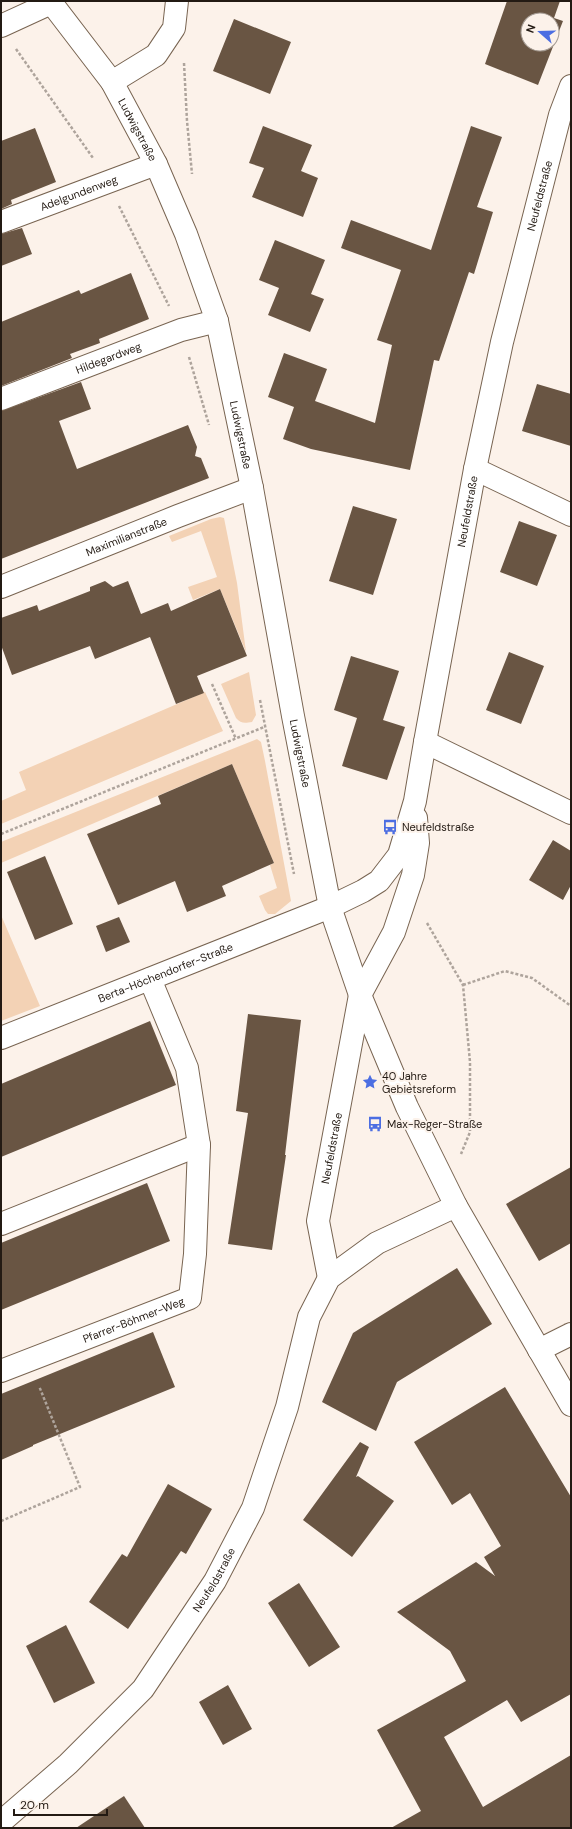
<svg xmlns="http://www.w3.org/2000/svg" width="572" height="1829" viewBox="0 0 572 1829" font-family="'DM Sans',sans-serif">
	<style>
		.green { fill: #f3d2b5 }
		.building { fill: #695543; fill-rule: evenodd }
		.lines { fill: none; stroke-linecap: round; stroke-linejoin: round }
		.minor-casing { stroke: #786451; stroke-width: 24 }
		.path { stroke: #aea49c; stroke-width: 2.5; stroke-dasharray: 3 2; stroke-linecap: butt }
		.minor { stroke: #fff; stroke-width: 22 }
		.labels { text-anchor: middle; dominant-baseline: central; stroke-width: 4; stroke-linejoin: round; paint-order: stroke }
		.street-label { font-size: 11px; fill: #231a13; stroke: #fcf2ea }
		.poi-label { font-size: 11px; fill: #231a13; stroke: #fcf2ea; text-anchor: start }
	</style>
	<rect width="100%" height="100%" fill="#fcf2ea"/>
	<!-- green -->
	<path class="green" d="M220 517 224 518 237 583 246 652 220 589 193 600 188 587 217 577 201 531 172 542 169 536 211 519Z
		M249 672 256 715 252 722C245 723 241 724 236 718L221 684Z
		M205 692 223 731 1 824V801L26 790 19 772Z
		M257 739 261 742 265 761 291 901 275 914H268L265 910 259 896 277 888 270 865 274 863 232 764 1 863V842Z
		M1 915 40 1006 1 1021Z"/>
	<!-- building -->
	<path class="building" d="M507 1H560L554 18 563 21 538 85 485 64ZM528 20H552V44H528Z
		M234 19 291 42 270 94 213 71Z
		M263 126 312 145 301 171 318 178 303 217 252 197 264 168 249 163Z
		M471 126 502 137 477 207 493 212 474 274 469 272 439 361 434 360 410 470 311 449 283 439 294 407 268 397 284 353 327 369 315 401 375 423 392 345 377 340 401 270 341 248 351 220 431 250Z
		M35 128 56 182 11 200 12 204 1 209V141Z
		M22 228 32 254 1 266V234Z
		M275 240 325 260 311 294 324 299 310 332 268 315 279 288 259 280Z
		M131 273 149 319 99 339 100 343 70 354 72 358 1 386V322L79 290 81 294Z
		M81 382 91 409 59 421 77 469 188 425 197 447 195 456 201 458 209 478 1 559V411Z
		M537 384 571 394V446L522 431Z
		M353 506 397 519 373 595 329 581Z
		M519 521 557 535 537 586 500 572Z
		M105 581 113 587 128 581 141 614 168 603 171 611 220 589 247 656 197 676 204 693 176 704 150 637 95 659 90 646 12 675 1 645V618L37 605 39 611 90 591V587Z
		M509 652 544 666 521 724 486 710Z
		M351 656 399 671 383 720 405 727 387 780 342 766 357 718 334 710Z
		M232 764 274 863 222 886 226 896 187 912 175 881 118 905 87 834 161 804 158 796Z
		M553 840 571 851V885L563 900 529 880Z
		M45 856 73 924 35 940 7 872Z
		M119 917 130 942 106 952 96 926Z
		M248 1014 301 1020 285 1155H286L272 1250 228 1244 248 1113 236 1111Z
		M150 1021 176 1085 1 1157V1084Z
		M571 1167V1243L539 1261 506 1204Z
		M147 1183 170 1241 1 1310V1243Z
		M457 1268 492 1324 397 1382 376 1431 322 1402 353 1333Z
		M153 1332 175 1387 33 1445V1446L1 1460V1394Z
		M505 1387 571 1497V1694L521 1722 507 1700 444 1737 483 1807 571 1755V1828H391L421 1811 377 1730 466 1681 450 1651 397 1612 476 1562 495 1576 484 1557 501 1546 470 1493 452 1505 414 1442Z
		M360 1442 369 1447 356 1477 358 1476 394 1501 352 1557 303 1520Z
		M168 1484 212 1509 186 1554 181 1551 128 1629 89 1602 122 1554 127 1557Z
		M299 1583 340 1647 309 1667 268 1603Z
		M66 1625 95 1683 54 1703 26 1646Z
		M228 1685 252 1729 223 1745 199 1702Z
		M124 1796 145 1828H76Z"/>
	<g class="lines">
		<!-- minor casing -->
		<g class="minor-casing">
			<g id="minor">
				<path id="s1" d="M50 1 112 82 156 164 186 234 217 321 252 488 293 716 330 907 360 995 407 1107 456 1206 571 1405"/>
				<path d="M1 26 51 3"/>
				<path d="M112 82 156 55 174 28 177 1"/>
				<path id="s2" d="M1 222 156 164"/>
				<path id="s3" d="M1 399 181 330 217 321"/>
				<path d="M475 469 571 515"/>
				<path id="s4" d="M1 587 178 516 252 488"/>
				<path d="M425 742 571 813"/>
				<path id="s5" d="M1 1038 330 907 363 891 379 881 399 855 415 801 425 742 475 469 502 342 560 115 571 86"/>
				<path d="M1 1224 199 1145"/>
				<path id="s6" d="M329 1278 318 1221 360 995 394 932 413 875 418 843 416 818"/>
				<path d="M539 1350 571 1334"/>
				<path id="s7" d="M1 1371 190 1298 195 1254 199 1145 187 1068 150 979"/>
				<path id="s8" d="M1 1822 68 1764 143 1689 215 1581 253 1508 287 1407 309 1317 329 1278 377 1243 456 1206"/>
			</g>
		</g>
		<!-- path -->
		<path class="path" d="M16 49 93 158
			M184 63 187 121 192 174
			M119 206 169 306
			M189 357 209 425
			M212 684 236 739
			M260 700 294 874
			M1 834 264 727
			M427 923 463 985 470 1062V1132L461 1154
			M463 985 505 971 532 978 571 1006
			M1 1521 80 1487 39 1386"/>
		<!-- minor -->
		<use href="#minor" class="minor"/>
	</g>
	<!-- icons -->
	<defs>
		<g id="bus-bare" transform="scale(1.2)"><path d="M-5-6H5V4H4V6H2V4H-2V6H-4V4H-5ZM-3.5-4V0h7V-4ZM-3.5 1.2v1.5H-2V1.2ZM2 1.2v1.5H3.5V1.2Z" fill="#4c6ee2" stroke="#fcf2ea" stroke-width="2.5" paint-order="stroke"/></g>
		<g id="sight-bare" transform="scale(1.2)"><path d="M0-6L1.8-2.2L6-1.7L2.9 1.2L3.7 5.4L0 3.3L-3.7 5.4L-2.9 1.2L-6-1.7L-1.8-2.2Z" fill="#4c6ee2" stroke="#fcf2ea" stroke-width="2.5" paint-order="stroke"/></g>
	</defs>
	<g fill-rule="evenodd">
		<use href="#bus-bare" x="390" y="827"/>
		<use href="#sight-bare" x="370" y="1082"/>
		<use href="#bus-bare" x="375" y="1124"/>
	</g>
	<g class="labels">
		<!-- street labels -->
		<g class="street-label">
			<text stroke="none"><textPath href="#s1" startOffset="156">Ludwigstraße</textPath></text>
			<text stroke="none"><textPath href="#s2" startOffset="83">Adelgundenweg</textPath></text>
			<text stroke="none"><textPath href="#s5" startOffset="1117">Neufeldstraße</textPath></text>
			<text stroke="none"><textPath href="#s3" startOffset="115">Hildegardweg</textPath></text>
			<text stroke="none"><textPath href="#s1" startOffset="480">Ludwigstraße</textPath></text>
			<text stroke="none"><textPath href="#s5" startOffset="793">Neufeldstraße</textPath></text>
			<text stroke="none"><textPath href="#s4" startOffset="135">Maximilianstraße</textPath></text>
			<text stroke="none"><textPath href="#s1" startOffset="804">Ludwigstraße</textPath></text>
			<text stroke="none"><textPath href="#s5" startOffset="177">Berta-Höchendorfer-Straße</textPath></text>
			<text stroke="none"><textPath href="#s6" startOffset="132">Neufeldstraße</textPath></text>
			<text stroke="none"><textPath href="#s7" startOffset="142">Pfarrer-Böhmer-Weg</textPath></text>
			<text stroke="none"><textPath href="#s8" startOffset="325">Neufeldstraße</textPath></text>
		</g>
		<!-- poi labels -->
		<g class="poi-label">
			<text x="402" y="827">Neufeldstraße</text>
			<text x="382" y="1076">40 Jahre<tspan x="382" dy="13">Gebietsreform</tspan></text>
			<text x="387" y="1124">Max-Reger-Straße</text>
		</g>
	</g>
	<!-- border -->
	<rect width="572" height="1829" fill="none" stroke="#231a13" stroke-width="4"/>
	<!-- north arrow -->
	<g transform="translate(540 32) rotate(290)"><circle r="19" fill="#fcf2ea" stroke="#a59c94"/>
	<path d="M0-3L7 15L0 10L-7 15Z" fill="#4c6ee2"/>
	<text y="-6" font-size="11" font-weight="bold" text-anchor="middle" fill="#231a13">N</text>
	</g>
	<!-- scale -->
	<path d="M14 1809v6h93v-6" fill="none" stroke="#231a13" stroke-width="2"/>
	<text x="20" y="1809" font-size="12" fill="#231a13" stroke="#fcf2ea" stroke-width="3" paint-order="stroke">20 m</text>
</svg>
